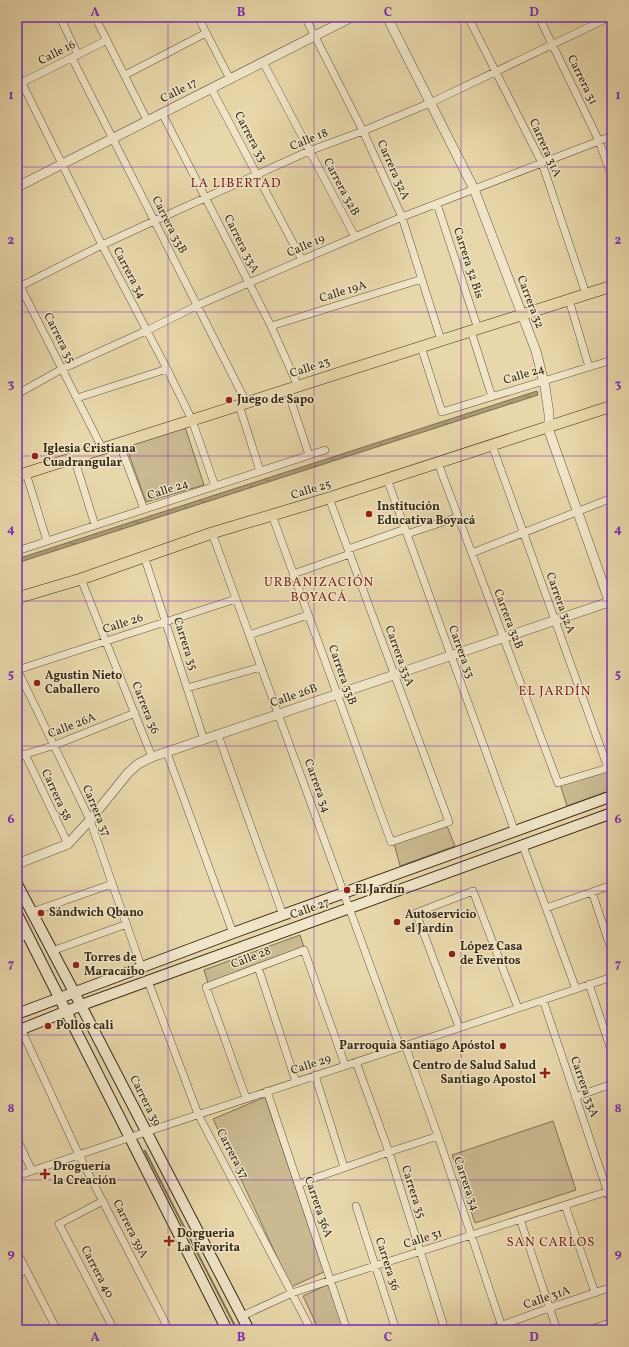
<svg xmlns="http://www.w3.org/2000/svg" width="629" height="1347" viewBox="0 0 629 1347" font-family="Vollkorn,serif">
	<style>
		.park { fill: #cab991; stroke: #807154 }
		.water { fill: url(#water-ripples); stroke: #7d6e51 }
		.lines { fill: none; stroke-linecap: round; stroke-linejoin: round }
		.stream { stroke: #7d6e51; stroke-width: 2 }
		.minor-casing { stroke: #63543c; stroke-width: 8 }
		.tertiary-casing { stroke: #63543c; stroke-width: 10 }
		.secondary-casing { stroke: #372917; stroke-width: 12 }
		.primary-casing { stroke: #372917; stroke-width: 12 }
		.minor { stroke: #f0e5c8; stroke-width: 7 }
		.tertiary { stroke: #f0e5c8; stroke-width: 9 }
		.secondary { stroke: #f0e5c8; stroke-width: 10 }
		.primary { stroke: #e8d7aa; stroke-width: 11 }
		.grid { fill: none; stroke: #7b2cbf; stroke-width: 1; stroke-opacity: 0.55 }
		.poi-dot { fill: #8f2418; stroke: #f0e5c8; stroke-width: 1.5 }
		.labels { text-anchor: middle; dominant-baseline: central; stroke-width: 3; stroke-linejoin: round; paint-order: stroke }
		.street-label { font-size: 12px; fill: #372917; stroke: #f0e5c8 }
		.poi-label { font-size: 12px; font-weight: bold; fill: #372917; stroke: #f0e5c8; text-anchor: start }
		.neighbourhood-label { font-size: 13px; letter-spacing: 1px; fill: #7a1f14; stroke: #f0e5c8 }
		.neatline { fill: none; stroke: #7b2cbf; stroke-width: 1.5 }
		.grid-label { font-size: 13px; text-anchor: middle; font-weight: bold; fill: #7b2cbf }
	</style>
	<defs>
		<pattern id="water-ripples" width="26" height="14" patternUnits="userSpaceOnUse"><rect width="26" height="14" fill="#ac9c78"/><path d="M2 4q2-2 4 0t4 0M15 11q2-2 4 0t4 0" fill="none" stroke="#8d7f61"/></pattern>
	</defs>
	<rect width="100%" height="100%" fill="#e8d7aa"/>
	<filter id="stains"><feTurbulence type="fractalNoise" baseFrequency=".005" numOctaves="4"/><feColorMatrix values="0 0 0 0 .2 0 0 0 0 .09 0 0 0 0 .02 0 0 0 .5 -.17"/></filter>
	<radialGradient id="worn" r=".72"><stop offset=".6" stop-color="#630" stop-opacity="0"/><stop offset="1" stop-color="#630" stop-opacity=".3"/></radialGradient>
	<!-- park -->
	<path class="park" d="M185 427 204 485 146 502 126 446Z
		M607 769 612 783V790L567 806 560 784Z
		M447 826 455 846 400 866 394 843Z
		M300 935 304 947 208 983 204 970Z
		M265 1097 324 1272 291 1287 213 1119Z
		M553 1121 576 1190 475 1223 452 1155Z
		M329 1284 344 1330H319L303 1296Z"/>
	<!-- water -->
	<path class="water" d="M537 391 538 395 17 563V559Z"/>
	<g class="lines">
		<!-- stream -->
		<path class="stream" d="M145 1151 237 1330"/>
		<!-- minor casing -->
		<g class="minor-casing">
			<path id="minor" d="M60 17 78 55
				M95 17 147 120
				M198 17 230 79
				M305 17 363 131 402 217 441 340
				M468 17 542 163 586 294
				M539 17 599 141 612 177
				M72 58 246 402
				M263 62 355 237
				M17 73 102 245 167 369 192 420 215 486
				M125 75 206 33
				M17 85 107 40
				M211 88 302 260
				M162 113 271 326 298 386
				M437 204 478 329
				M17 280 102 448
				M17 288 102 245 154 221 309 151 363 131 430 103 610 17
				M569 300 589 367
				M271 326 422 279
				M471 331 492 397
				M421 347 442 412 612 360
				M287 389 309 455
				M17 394 62 369 148 330 198 305 355 237 402 217 612 136
				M77 398 167 369
				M239 405 260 471
				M608 407 612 418
				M119 443 144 509
				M74 458 95 525
				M438 463 558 783 608 768 492 445
				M26 473 47 541
				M387 479 515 832
				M272 515 391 842 449 822 329 498
				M212 533 400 1047
				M407 534 458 517
				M348 549 405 529
				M17 551 325 450
				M472 553 612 498
				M144 556 204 740
				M293 574 350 554
				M81 579 152 757
				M249 635 308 615
				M17 669 90 820 141 966
				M17 670 236 599
				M187 688 261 667
				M218 735 283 915
				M167 753 233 933
				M25 754 68 844
				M17 757 55 745 135 713
				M523 846 576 989
				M592 892 612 952
				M546 908 612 885
				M32 912 112 884
				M17 939 28 935
				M52 951 127 924
				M258 967 296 1082
				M148 981 198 1114 311 1330
				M589 984 612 1053
				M543 1000 612 1205
				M459 1027 416 913 473 891 518 1008
				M21 1029 79 1155 169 1330
				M405 1045 438 1136 503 1330
				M356 1062 389 1152 445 1330
				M315 1075 344 1167
				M267 1091 347 1330
				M575 1097 612 1084
				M246 1098 206 987 304 950 345 1065
				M17 1139 32 1171
				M17 1176 137 1135 612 977
				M298 1184 389 1152 438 1136
				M103 1201 59 1224 114 1330
				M565 1205 595 1293
				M356 1206 396 1330
				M520 1219 557 1330
				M17 1252 57 1330
				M17 1274 26 1270
				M242 1316 292 1293 331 1280 612 1190
				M489 1330 549 1308 612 1287
				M589 1330 612 1322"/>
		</g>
		<!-- tertiary casing -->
		<g class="tertiary-casing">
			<path id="tertiary" d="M387 17 474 189 536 351 545 387 549 414V431L612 609
				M17 187 352 17
				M17 864 68 844 90 820 128 773 138 764 152 757 612 601"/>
		</g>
		<!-- secondary casing -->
		<g class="secondary-casing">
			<path id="secondary" d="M17 884 74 992 249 1330
				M17 914 227 1330
				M17 1014 233 933 612 796
				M17 1031 87 1003 612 813"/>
		</g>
		<!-- primary casing -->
		<g class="primary-casing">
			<path id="primary" d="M17 476 612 286
				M17 598 81 579 212 533 329 498 612 406"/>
		</g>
		<!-- minor -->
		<use href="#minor" class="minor"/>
		<!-- tertiary -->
		<use href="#tertiary" class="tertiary"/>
		<!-- secondary -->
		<use href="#secondary" class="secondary"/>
		<!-- primary -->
		<use href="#primary" class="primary"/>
	</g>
	<!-- grid -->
	<path class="grid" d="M168 17V1330M314 17V1330M461 17V1330M17 167H612M17 312H612M17 456H612M17 601H612M17 746H612M17 891H612M17 1035H612M17 1180H612"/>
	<!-- markers -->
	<g class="poi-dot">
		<circle cx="229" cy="400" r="4"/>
		<circle cx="35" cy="456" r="4"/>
		<circle cx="369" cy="514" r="4"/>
		<circle cx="37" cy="683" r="4"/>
		<circle cx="347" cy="890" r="4"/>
		<circle cx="41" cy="913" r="4"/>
		<circle cx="397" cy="922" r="4"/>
		<circle cx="452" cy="954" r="4"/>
		<circle cx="76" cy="965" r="4"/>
		<circle cx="48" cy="1026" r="4"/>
		<circle cx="503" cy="1046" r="4"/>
		<path d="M543 1067h4v4h4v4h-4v4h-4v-4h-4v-4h4z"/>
		<path d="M43 1168h4v4h4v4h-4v4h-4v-4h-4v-4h4z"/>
		<path d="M167 1235h4v4h4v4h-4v4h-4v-4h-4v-4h4z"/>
	</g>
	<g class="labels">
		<!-- street labels -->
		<g class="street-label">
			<text transform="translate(57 53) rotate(-27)">Calle 16</text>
			<text transform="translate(582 80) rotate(64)">Carrera 31</text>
			<text transform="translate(179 91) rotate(-27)">Calle 17</text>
			<text transform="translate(250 137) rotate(62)">Carrera 33</text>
			<text transform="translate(309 140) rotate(-22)">Calle 18</text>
			<text transform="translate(545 148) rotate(66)">Carrera 31A</text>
			<text transform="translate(393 170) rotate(66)">Carrera 32A</text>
			<text transform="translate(341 187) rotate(62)">Carrera 32B</text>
			<text transform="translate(169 225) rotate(63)">Carrera 33B</text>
			<text transform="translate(241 244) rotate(63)">Carrera 33A</text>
			<text transform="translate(306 246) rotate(-24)">Calle 19</text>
			<text transform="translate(468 263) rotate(72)">Carrera 32 Bis</text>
			<text transform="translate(129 273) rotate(62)">Carrera 34</text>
			<text transform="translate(343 292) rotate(-17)">Calle 19A</text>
			<text transform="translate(530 302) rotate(69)">Carrera 32</text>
			<text transform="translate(59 338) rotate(63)">Carrera 35</text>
			<text transform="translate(310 368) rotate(-18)">Calle 23</text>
			<text transform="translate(524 375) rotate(-17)">Calle 24</text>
			<text transform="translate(168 490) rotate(-18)">Calle 24</text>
			<text transform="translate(311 490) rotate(-17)">Calle 25</text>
			<text transform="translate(560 603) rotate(70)">Carrera 32A</text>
			<text transform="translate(508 619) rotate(69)">Carrera 32B</text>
			<text transform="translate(123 624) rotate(-18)">Calle 26</text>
			<text transform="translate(185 644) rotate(72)">Carrera 35</text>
			<text transform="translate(461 652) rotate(70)">Carrera 33</text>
			<text transform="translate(399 656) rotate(70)">Carrera 33A</text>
			<text transform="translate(342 675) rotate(70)">Carrera 33B</text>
			<text transform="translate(294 696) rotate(-19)">Calle 26B</text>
			<text transform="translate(145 708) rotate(68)">Carrera 36</text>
			<text transform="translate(72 726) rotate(-21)">Calle 26A</text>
			<text transform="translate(317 786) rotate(70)">Carrera 34</text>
			<text transform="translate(56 795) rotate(65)">Carrera 38</text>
			<text transform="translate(96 811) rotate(67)">Carrera 37</text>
			<text transform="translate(310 909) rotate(-20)">Calle 27</text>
			<text transform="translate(251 958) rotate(-21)">Calle 28</text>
			<text transform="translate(311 1065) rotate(-18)">Calle 29</text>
			<text transform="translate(584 1087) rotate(71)">Carrera 33A</text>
			<text transform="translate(145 1101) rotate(63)">Carrera 39</text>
			<text transform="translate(232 1154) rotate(62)">Carrera 37</text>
			<text transform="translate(466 1184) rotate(71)">Carrera 34</text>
			<text transform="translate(413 1192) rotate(72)">Carrera 35</text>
			<text transform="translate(318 1207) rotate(71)">Carrera 36A</text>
			<text transform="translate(130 1229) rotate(63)">Carrera 39A</text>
			<text transform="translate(423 1239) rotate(-18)">Calle 31</text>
			<text transform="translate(387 1264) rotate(72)">Carrera 36</text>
			<text transform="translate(97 1272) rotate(62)">Carrera 40</text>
			<text transform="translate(547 1298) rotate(-19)">Calle 31A</text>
		</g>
		<!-- poi labels -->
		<g class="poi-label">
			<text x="237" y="400">Juego de Sapo</text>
			<text x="43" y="449">Iglesia Cristiana<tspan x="43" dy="14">Cuadrangular</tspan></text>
			<text x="377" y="507">Institución<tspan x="377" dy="14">Educativa Boyacá</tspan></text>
			<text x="45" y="676">Agustin Nieto<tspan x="45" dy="14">Caballero</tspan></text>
			<text x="355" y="890">El Jardín</text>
			<text x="49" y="913">Sándwich Qbano</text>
			<text x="405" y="915">Autoservicio<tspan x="405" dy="14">el Jardín</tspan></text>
			<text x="460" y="947">López Casa<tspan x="460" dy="14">de Eventos</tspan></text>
			<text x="84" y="958">Torres de<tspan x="84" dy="14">Maracaibo</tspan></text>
			<text x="56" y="1026">Pollos cali</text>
			<text x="495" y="1046" text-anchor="end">Parroquia Santiago Apóstol</text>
			<text x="536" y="1066" text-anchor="end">Centro de Salud Salud<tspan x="536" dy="14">Santiago Apostol</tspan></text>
			<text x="53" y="1167">Droguería<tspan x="53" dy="14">la Creación</tspan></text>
			<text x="177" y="1234">Dorgueria<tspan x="177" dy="14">La Favorita</tspan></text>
		</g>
		<!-- neighbourhood labels -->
		<g class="neighbourhood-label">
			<text x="236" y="184">LA LIBERTAD</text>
			<text x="319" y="583">URBANIZACIÓN<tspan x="319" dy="15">BOYACÁ</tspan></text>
			<text x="555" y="692">EL JARDÍN</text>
			<text x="551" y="1243">SAN CARLOS</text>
		</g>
	</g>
	<!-- margin -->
	<rect width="629" height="1347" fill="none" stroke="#e8d7aa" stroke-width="44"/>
	<rect x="22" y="22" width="585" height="1303" class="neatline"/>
	<g class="grid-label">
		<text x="95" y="16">A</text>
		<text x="241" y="16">B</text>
		<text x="388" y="16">C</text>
		<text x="534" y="16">D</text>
		<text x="11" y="99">1</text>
		<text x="618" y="99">1</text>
		<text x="11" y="244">2</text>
		<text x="618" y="244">2</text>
		<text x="11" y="388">3</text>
		<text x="618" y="388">3</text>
		<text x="11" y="533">4</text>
		<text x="618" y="533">4</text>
		<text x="11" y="678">5</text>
		<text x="618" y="678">5</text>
		<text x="11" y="823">6</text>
		<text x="618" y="823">6</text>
		<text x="11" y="968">7</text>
		<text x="618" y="968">7</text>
		<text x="11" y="1112">8</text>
		<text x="618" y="1112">8</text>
		<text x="11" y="1257">9</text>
		<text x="618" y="1257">9</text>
		<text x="95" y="1341">A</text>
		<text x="241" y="1341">B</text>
		<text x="388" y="1341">C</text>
		<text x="534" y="1341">D</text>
	</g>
	<rect width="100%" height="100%" filter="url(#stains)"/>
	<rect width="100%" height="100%" fill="url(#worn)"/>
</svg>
